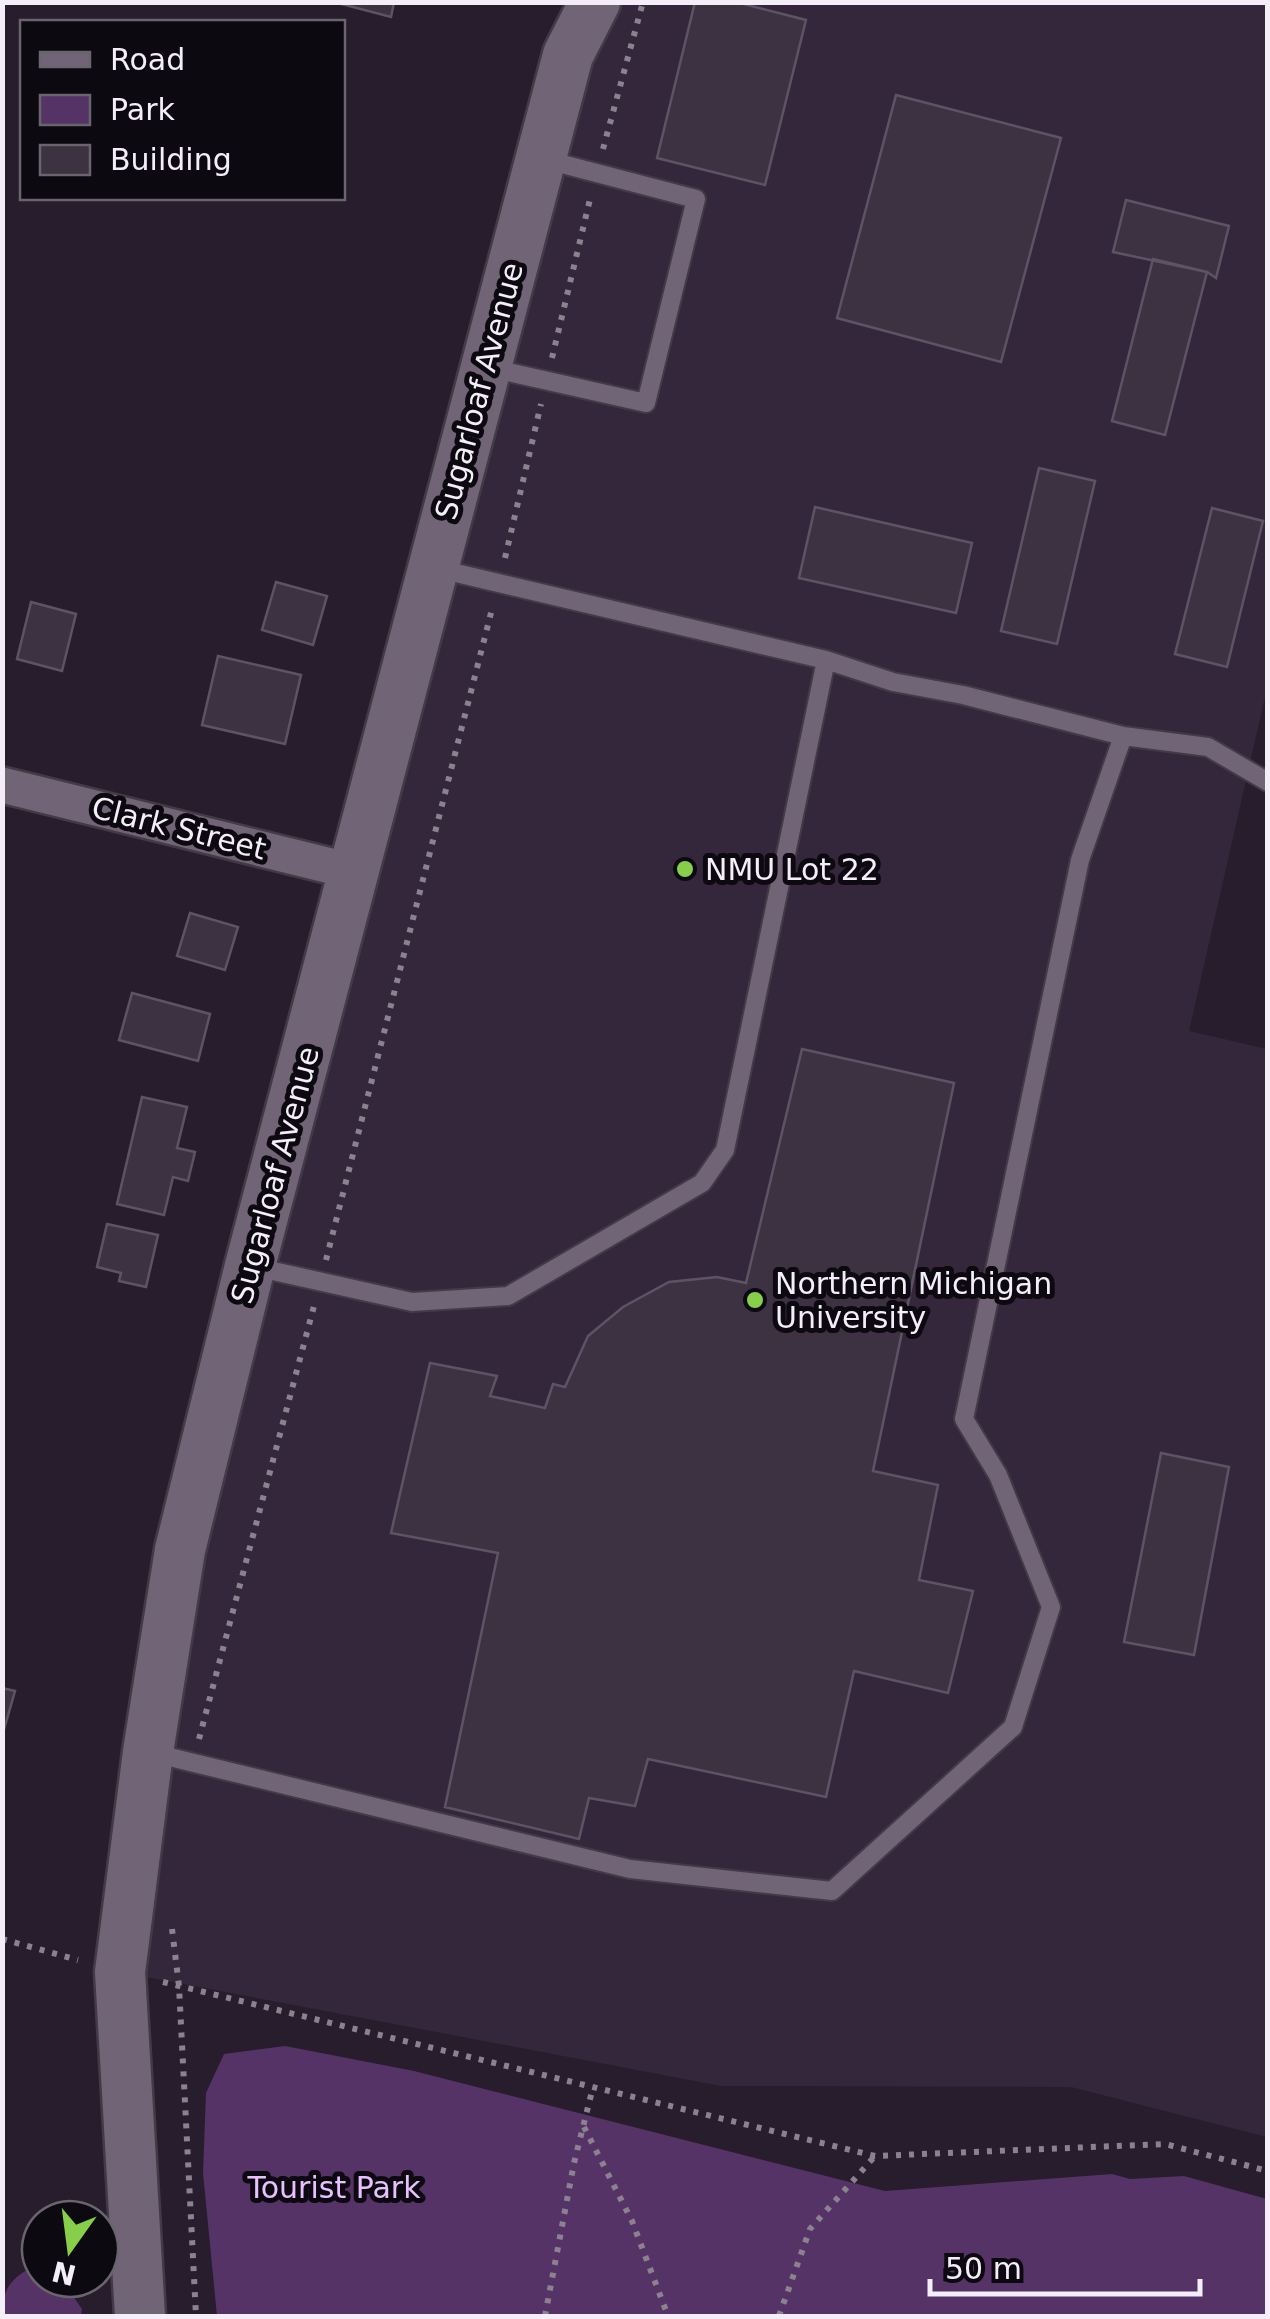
<svg xmlns="http://www.w3.org/2000/svg" width="1270" height="2319" viewBox="0 0 1270 2319" font-family="'DejaVu Sans',sans-serif">
	<style>
		.built { fill: #34273b }
		.green { fill: #536 }
		.building { fill: #3c3242; stroke: #5e5365; stroke-width: 2.5 }
		.lines { fill: none; stroke-linecap: round; stroke-linejoin: round }
		.lane-casing { stroke: #423a46; stroke-width: 22 }
		.street-casing { stroke: #423a46; stroke-width: 40 }
		.secondary-casing { stroke: #423a46; stroke-width: 55 }
		.path { stroke: #8a828f; stroke-width: 6; stroke-dasharray: 5 8; stroke-linecap: butt }
		.lane { stroke: #706476; stroke-width: 18 }
		.street { stroke: #706476; stroke-width: 35 }
		.secondary { stroke: #706476; stroke-width: 50 }
		.poi-dot { fill: #87cf4b; stroke: #0d0910; stroke-width: 4 }
		.labels { text-anchor: middle; dominant-baseline: central; stroke-width: 10; stroke-linejoin: round; paint-order: stroke }
		.street-label { font-size: 30px; fill: #f4eef8; stroke: #0d0910 }
		.poi-label { font-size: 30px; fill: #f4eef8; stroke: #0d0910; text-anchor: start }
		.park-label { font-size: 30px; fill: #e8c0fe; stroke: #0d0910 }
	</style>
	<rect width="100%" height="100%" fill="#271d2c"/>
	<!-- built -->
	<path class="built" d="M568 3H1267V688L1189 1031 1267 1049V2137L1071 2087 721 2086 120 1972 148 1752Z"/>
	<!-- green -->
	<path class="green" d="M285 2046 414 2071 885 2191 1112 2174 1130 2179 1184 2176 1267 2199V2316H217L203 2173 206 2093 224 2054Z
		M32 2267 40 2269V2279H61L82 2309 81 2316H3C2 2290 9 2280 32 2267Z"/>
	<!-- building -->
	<path class="building" d="M334 2H394L391 17Z
		M695 2H736L806 20 765 185 657 158Z
		M896 95 1061 138 1001 362 837 318Z
		M1126 200 1229 226 1216 278 1207 272 1113 252Z
		M1153 259 1207 272 1165 435 1112 421Z
		M1039 468 1095 481 1057 644 1001 631Z
		M815 507 972 543 956 613 799 578Z
		M1212 508 1263 521 1227 667 1175 654Z
		M276 582 327 596 313 645 262 630Z
		M31 602 76 614 62 671 17 659Z
		M218 656 301 675 285 744 202 725Z
		M190 913 238 927 225 970 177 956Z
		M132 993 210 1014 198 1061 119 1040Z
		M802 1049 954 1083 873 1471 938 1485 919 1580 973 1591 948 1693 854 1671 826 1797 648 1759 635 1806 589 1798 579 1839 445 1807 498 1553 391 1533 430 1363 497 1376 490 1396 545 1408 553 1384 565 1387 588 1336 623 1307 669 1282 717 1277 746 1283Z
		M142 1097 187 1107 177 1148 195 1152 188 1181 173 1177 164 1215 117 1204Z
		M107 1224 158 1235 146 1287 119 1281 121 1273 97 1267Z
		M1161 1453 1229 1467 1194 1655 1124 1642Z
		M2 1688 15 1691 3 1733H2Z"/>
	<g class="lines">
		<!-- lane casing -->
		<g class="lane-casing">
			<path id="lane" d="M490 368 646 403 696 199 543 159
				M1123 736 1208 747 1268 782
				M251 1266 412 1302 508 1296 702 1183 725 1150 826 660 435 568
				M149 1752 630 1869 832 1891 1013 1727 1051 1607 998 1475 964 1419 1080 860 1123 736 963 695 893 682 826 660"/>
		</g>
		<!-- street casing -->
		<g class="street-casing">
			<path id="street" d="M2 785 355 872"/>
		</g>
		<!-- secondary casing -->
		<g class="secondary-casing">
			<path id="secondary" d="M140 2316 120 1972 148 1752 180 1550 250 1266 568 55 595 2"/>
		</g>
		<!-- path -->
		<path class="path" d="M603 149 643 2
			M552 358 591 195
			M505 558 541 404
			M326 1260 492 609
			M199 1739 314 1306
			M172 1929 179 1986 196 2316
			M2 1939 78 1960
			M163 1982 875 2156 1165 2144 1268 2171
			M584 2127 632 2221 668 2316
			M545 2316 574 2163 593 2087
			M779 2316 810 2229 875 2156"/>
		<!-- lane -->
		<use href="#lane" class="lane"/>
		<!-- street -->
		<use href="#street" class="street"/>
		<!-- secondary -->
		<use href="#secondary" class="secondary"/>
	</g>
	<!-- markers -->
	<g class="poi-dot">
		<circle cx="685" cy="869" r="10"/>
		<circle cx="755" cy="1300" r="10"/>
	</g>
	<g class="labels">
		<!-- street labels -->
		<g class="street-label">
			<text transform="translate(479 391) rotate(-75)">Sugarloaf Avenue</text>
			<text transform="translate(179 828) rotate(14)">Clark Street</text>
			<text transform="translate(275 1175) rotate(-75)">Sugarloaf Avenue</text>
		</g>
		<!-- poi labels -->
		<g class="poi-label">
			<text x="705" y="869">NMU Lot 22</text>
			<text x="775" y="1283">Northern Michigan<tspan x="775" dy="34">University</tspan></text>
		</g>
		<!-- park labels -->
		<g class="park-label">
			<text x="334" y="2187">Tourist Park</text>
		</g>
	</g>
	<!-- border -->
	<rect width="1270" height="2319" fill="none" stroke="#f4eef8" stroke-width="10"/>
	<!-- legend -->
	<rect x="20" y="20" width="325" height="180" fill="#0d0910" stroke="#69656d" stroke-width="2.5"/>
	<rect x="40" y="52" width="50" height="15" fill="#706476" stroke="#69656d" stroke-width="2.5"/>
	<text x="110" y="70" font-size="30" fill="#f4eef8">Road</text>
	<rect x="40" y="95" width="50" height="30" fill="#553366" stroke="#69656d" stroke-width="2.5"/>
	<text x="110" y="120" font-size="30" fill="#f4eef8">Park</text>
	<rect x="40" y="145" width="50" height="30" fill="#3c3242" stroke="#69656d" stroke-width="2.5"/>
	<text x="110" y="170" font-size="30" fill="#f4eef8">Building</text>
	<!-- north arrow -->
	<g transform="translate(70 2249) rotate(194)"><circle r="48" fill="#0d0910" stroke="#69656d" stroke-width="2.5"/>
	<path d="M0-8L18 38L0 25L-18 38Z" fill="#87cf4b"/>
	<text y="-15" font-size="28" font-weight="bold" text-anchor="middle" fill="#f4eef8">N</text>
	</g>
	<!-- scale -->
	<path d="M930 2279v15h270v-15" fill="none" stroke="#f4eef8" stroke-width="5"/>
	<text x="945" y="2279" font-size="30" fill="#f4eef8" stroke="#0d0910" stroke-width="8" paint-order="stroke">50 m</text>
</svg>
